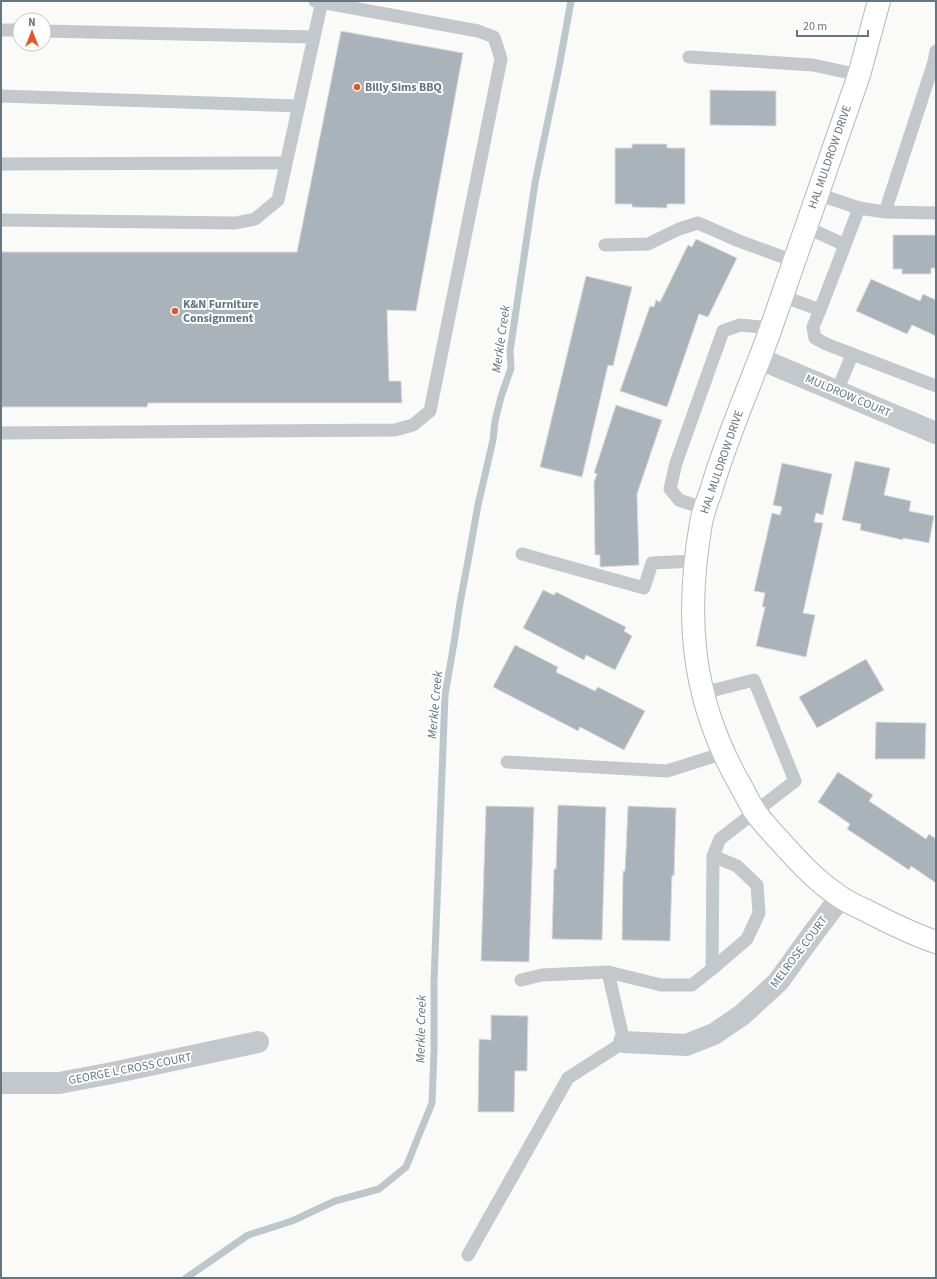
<svg xmlns="http://www.w3.org/2000/svg" width="937" height="1279" viewBox="0 0 937 1279" font-family="'Source Sans 3',sans-serif">
	<style>
		.lines { fill: none; stroke-linecap: round; stroke-linejoin: round }
		.stream { stroke: #bbc7cb; stroke-width: 7 }
		.building { fill: #aab3b9; stroke: #dcdcda }
		.secondary-casing { stroke: #b3babf; stroke-width: 24 }
		.lane { stroke: #c3c8cc; stroke-width: 13 }
		.street { stroke: #c3c8cc; stroke-width: 22 }
		.secondary { stroke: #fff; stroke-width: 22 }
		.poi-dot { fill: #e4572e; stroke: #fff; stroke-width: 1.5 }
		.labels { text-anchor: middle; dominant-baseline: central; stroke-width: 4; stroke-linejoin: round; paint-order: stroke }
		.poi-label { font-size: 12px; font-weight: bold; fill: #657683; stroke: #fff; text-anchor: start }
		.street-label { font-size: 12px; fill: #657683; stroke: #fff }
		.water-label { font-size: 13px; font-style: italic; fill: #60757c; stroke: #fff }
	</style>
	<rect width="100%" height="100%" fill="#fafaf8"/>
	<g class="lines">
		<!-- stream -->
		<path class="stream" d="M186 1278 248 1235 292 1221 335 1201 379 1189 406 1167 432 1103 434 1051V981L445 695 454 643 460 603 468 561 478 505 493 440 495 421 501 397 511 368 510 351 535 183 559 67 571 1"/>
	</g>
	<!-- building -->
	<path class="building" d="M341 31 463 53 416 311 387 310 389 381H401L402 403H148L147 407H1V252H297Z
		M710 90 776 91V126L710 125Z
		M632 144H667V148H685V204H667V208L632 207V204H615V148H632Z
		M893 235H936V268H931V274H902V269H893Z
		M696 239 737 258 708 317 699 314 667 407 620 391 650 306 654 307 656 300 660 302 688 245 692 247Z
		M586 276 632 287 613 366 608 365 582 477 540 467Z
		M871 279 920 301 923 294 936 300V336L912 325 907 334 856 311Z
		M616 405 662 420 637 494 639 565 600 567V555H595L594 482 597 474 594 473Z
		M855 461 890 468 884 495 911 501 909 511 934 516 929 543 903 538V540L860 530 861 524 842 520Z
		M782 463 832 474 823 515 816 513 814 522 823 523 803 613 815 615 806 657 756 646 765 607H762L765 593 754 591 772 513 780 515 782 507 773 505Z
		M543 590 554 595 556 592 626 627 624 631 632 636 615 670 586 655 584 660 523 628Z
		M515 645 558 667 556 672 595 691 598 687 645 711 624 750 580 727 578 731 493 687Z
		M866 659 884 690 817 728 799 697Z
		M876 722 926 723 925 759H875Z
		M838 772 873 795 869 801 926 839 929 834 936 839V883L911 866 909 870 847 829 850 824 818 802Z
		M558 805 606 807 602 940 552 939 554 869H556Z
		M486 806 534 807 529 962 481 961Z
		M628 806 676 808 674 876 672 875 670 941 622 940 623 871H625Z
		M491 1015 528 1016 527 1071H515L514 1112H478L479 1039 491 1040Z"/>
	<g class="lines">
		<!-- secondary casing -->
		<g class="secondary-casing">
			<path id="secondary" d="M879 1 859 75 771 328C752 382 727 435 711 491 707 501 703 512 701 523 685 616 691 697 738 781 744 791 749 803 756 813 763 823 772 832 780 841 798 861 816 881 839 896 847 902 856 906 865 910 888 922 912 934 936 942"/>
		</g>
		<!-- lane -->
		<path class="lane" d="M1 30H20
			M44 31 314 37
			M689 57 813 65 859 75
			M1 96 299 106
			M1 164 286 163
			M817 194 859 208 885 212 936 213
			M885 212 934 62 936 51
			M1 220 235 223 255 219 278 200 322 1
			M605 245 648 244 679 229 698 223 739 241 794 261
			M845 245 859 208
			M782 296 820 310 845 245 806 227
			M820 310 813 327 815 338 826 344 936 386
			M837 391 852 355
			M1 433 395 430 413 425 430 411 501 59 494 37 478 31 315 1
			M705 509 679 500 670 489 676 463 723 331 740 325 771 328
			M522 554 644 588 652 563 696 561
			M507 762 667 771 724 753
			M712 969 747 939 759 913 757 885 737 866 713 856
			M521 980 542 975 608 972 661 985H692L712 969 713 856 720 839 795 781 754 680 703 693
			M468 1255 568 1078 624 1042 608 972"/>
		<!-- street -->
		<path class="street" d="M760 359 936 433
			M624 1042 686 1045 714 1034 742 1015 778 982 812 935 840 898
			M1 1083H59L112 1073 258 1042"/>
		<!-- secondary -->
		<use href="#secondary" class="secondary"/>
	</g>
	<!-- markers -->
	<g class="poi-dot">
		<circle cx="357" cy="87" r="4"/>
		<circle cx="175" cy="311" r="4"/>
	</g>
	<g class="labels">
		<!-- poi labels -->
		<g class="poi-label">
			<text x="365" y="87">Billy Sims BBQ</text>
			<text x="183" y="304">K&amp;N Furniture<tspan x="183" dy="14">Consignment</tspan></text>
		</g>
		<!-- street labels -->
		<g class="street-label">
			<text transform="translate(830 157) rotate(-71)">HAL MULDROW DRIVE</text>
			<text transform="translate(848 396) rotate(23)">MULDROW COURT</text>
			<text transform="translate(722 462) rotate(-71)">HAL MULDROW DRIVE</text>
			<text transform="translate(799 952) rotate(-53)">MELROSE COURT</text>
			<text transform="translate(130 1069) rotate(-11)">GEORGE L CROSS COURT</text>
		</g>
		<!-- water labels -->
		<g class="water-label">
			<text transform="translate(501 339) rotate(-82)">Merkle Creek</text>
			<text transform="translate(435 705) rotate(-85)">Merkle Creek</text>
			<text transform="translate(421 1029) rotate(-89)">Merkle Creek</text>
		</g>
	</g>
	<!-- border -->
	<rect width="937" height="1279" fill="none" stroke="#657683" stroke-width="4"/>
	<!-- north arrow -->
	<g transform="translate(32 32)"><circle r="19" fill="#ffffff" stroke="#c1c8cd"/>
	<path d="M0-3L7 15L0 10L-7 15Z" fill="#e4572e"/>
	<text y="-6" font-size="11" font-weight="bold" text-anchor="middle" fill="#657683">N</text>
	</g>
	<!-- scale -->
	<path d="M797 30v6h71v-6" fill="none" stroke="#657683" stroke-width="2"/>
	<text x="803" y="30" font-size="12" fill="#657683" stroke="#ffffff" stroke-width="3" paint-order="stroke">20 m</text>
</svg>
